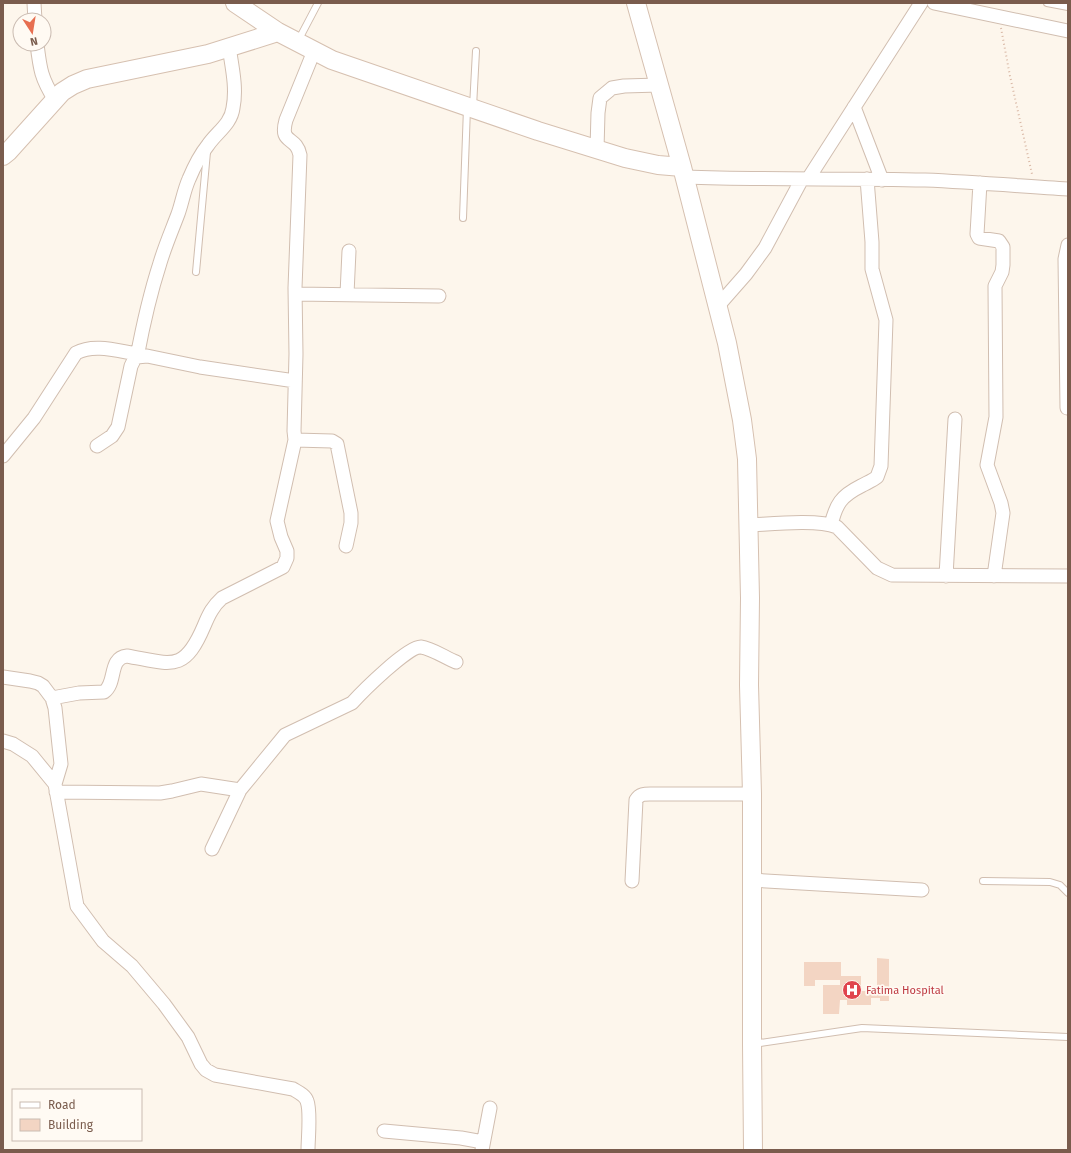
<svg xmlns="http://www.w3.org/2000/svg" width="1071" height="1153" viewBox="0 0 1071 1153" font-family="'Fira Sans',sans-serif">
	<style>
		.building { fill: #f3d5c3 }
		.lines { fill: none; stroke-linecap: round; stroke-linejoin: round }
		.lane-casing { stroke: #d1beb0; stroke-width: 8 }
		.street-casing { stroke: #d1beb0; stroke-width: 15 }
		.secondary-casing { stroke: #d6c0b0; stroke-width: 20 }
		.path { stroke: #d9b8a5; stroke-width: 2; stroke-dasharray: 1 3; stroke-linecap: butt }
		.lane { stroke: #fff; stroke-width: 6 }
		.street { stroke: #fff; stroke-width: 13 }
		.secondary { stroke: #fff; stroke-width: 18 }
		.labels { text-anchor: middle; dominant-baseline: central; stroke-width: 3.5; stroke-linejoin: round; paint-order: stroke }
		.health-label { font-size: 11px; fill: #be3a42; stroke: #fffaf3; text-anchor: start }
	</style>
	<rect width="100%" height="100%" fill="#fdf6ec"/>
	<!-- building -->
	<path class="building" d="M877 958 889 959V1001H880V998H871V1005H847V1000H840L839 1014H823V985H840V980H815V986H804V962H841V976H861V991H877Z"/>
	<g class="lines">
		<!-- lane casing -->
		<g class="lane-casing">
			<path id="lane" d="M1047 3 1068 7
				M298 41 318 3
				M473 107 476 51
				M463 218 467 108
				M196 272 207 152
				M983 881 1050 882 1060 885 1068 893
				M753 1044 862 1028 1068 1037"/>
		</g>
		<!-- street casing -->
		<g class="street-casing">
			<path id="street" d="M34 3 35 20
				M934 3 1068 31
				M37 44C40 69 41 78 55 100
				M314 51 286 120C279 145 296 135 300 155L295 288 296 354 294 431 295 440 332 441 337 444 351 513V523L346 546
				M854 107 882 180
				M597 149 598 113 600 98 612 88 624 86 659 85
				M685 177C765 180 845 178 925 180 973 182 1020 186 1068 189
				M808 179 921 3
				M980 183 977 234 979 238 999 241 1003 247V265L1002 272 995 286 996 417 987 465 1001 503 1003 513 994 576
				M295 294 439 296
				M347 294 349 251
				M717 307 746 274 765 248 802 179
				M137 357C143 325 150 294 160 263 165 246 172 230 178 214 182 203 184 190 189 179 194 167 200 155 208 145 217 132 231 124 233 108 237 88 232 67 229 47
				M1067 408 1065 259 1068 245
				M97 446 112 436 118 427 131 366 134 360 137 357 147 356 200 367 295 381
				M3 456 34 418 76 353C94 343 118 351 138 354
				M748 525C771 524 817 519 837 527L877 568 892 575 1068 576
				M831 525C836 504 841 496 861 486 866 483 872 481 877 477L881 466 886 320 872 269V242L867 179
				M946 576 955 419
				M3 677 30 681 38 683 43 686 52 698 55 708 61 764 55 784
				M52 698 79 693 104 692C117 683 108 658 127 656 172 664 184 673 204 626 209 614 213 606 222 598L283 567 287 558V551L281 537 277 521 295 440
				M3 741 13 744 32 756 55 784 77 906 103 941 132 966 164 1004 188 1037 201 1064 206 1070 215 1075 293 1089C298 1092 305 1095 307 1101 311 1111 308 1139 308 1150
				M56 792 160 793 172 791 201 784 240 790 285 735 352 703C362 692 408 646 421 647 431 648 446 658 456 662
				M212 849 240 790
				M751 880 922 890
				M632 881 636 800C640 793 646 794 654 794H752
				M384 1131 461 1138 483 1142
				M482 1150 490 1108"/>
		</g>
		<!-- secondary casing -->
		<g class="secondary-casing">
			<path id="secondary" d="M235 3 278 32 332 60 538 131 625 158 658 165 682 167
				M636 3 682 167 727 343 742 420 747 459 750 598 749 685 752 794V1044L753 1150
				M3 156 8 152 62 92 73 85 87 79 208 54 278 32"/>
		</g>
		<!-- path -->
		<path class="path" d="M1001 28 1010 76 1032 174"/>
		<!-- lane -->
		<use href="#lane" class="lane"/>
		<!-- street -->
		<use href="#street" class="street"/>
		<!-- secondary -->
		<use href="#secondary" class="secondary"/>
	</g>
	<!-- icons -->
	<defs>
		<g id="hospital-disc" transform="scale(1)"><circle r="9.5" fill="#e0444e" stroke="#fffaf3"/><path d="M-5-5h3v3.5h4V-5h3V5h-3V1.5h-4V5h-3Z" fill="#fff"/></g>
	</defs>
	<g fill-rule="evenodd">
		<use href="#hospital-disc" x="852" y="990"/>
	</g>
	<g class="labels">
		<!-- health labels -->
		<g class="health-label">
			<text x="866" y="990">Fatima Hospital</text>
		</g>
	</g>
	<!-- border -->
	<rect width="1071" height="1153" fill="none" stroke="#7a5c4d" stroke-width="8"/>
	<!-- legend -->
	<rect x="12" y="1089" width="130" height="52" fill="#fffaf3" stroke="#cabbb1"/>
	<rect x="20" y="1102" width="20" height="6" fill="#ffffff" stroke="#cabbb1"/>
	<text x="48" y="1109" font-size="12" fill="#7a5c4d">Road</text>
	<rect x="20" y="1119" width="20" height="12" fill="#f3d5c3" stroke="#cabbb1"/>
	<text x="48" y="1129" font-size="12" fill="#7a5c4d">Building</text>
	<!-- north arrow -->
	<g transform="translate(32 32) rotate(168)"><circle r="19" fill="#fffaf3" stroke="#cabbb1"/>
	<path d="M0-3L7 15L0 10L-7 15Z" fill="#e76f51"/>
	<text y="-6" font-size="11" font-weight="bold" text-anchor="middle" fill="#7a5c4d">N</text>
	</g>
</svg>
